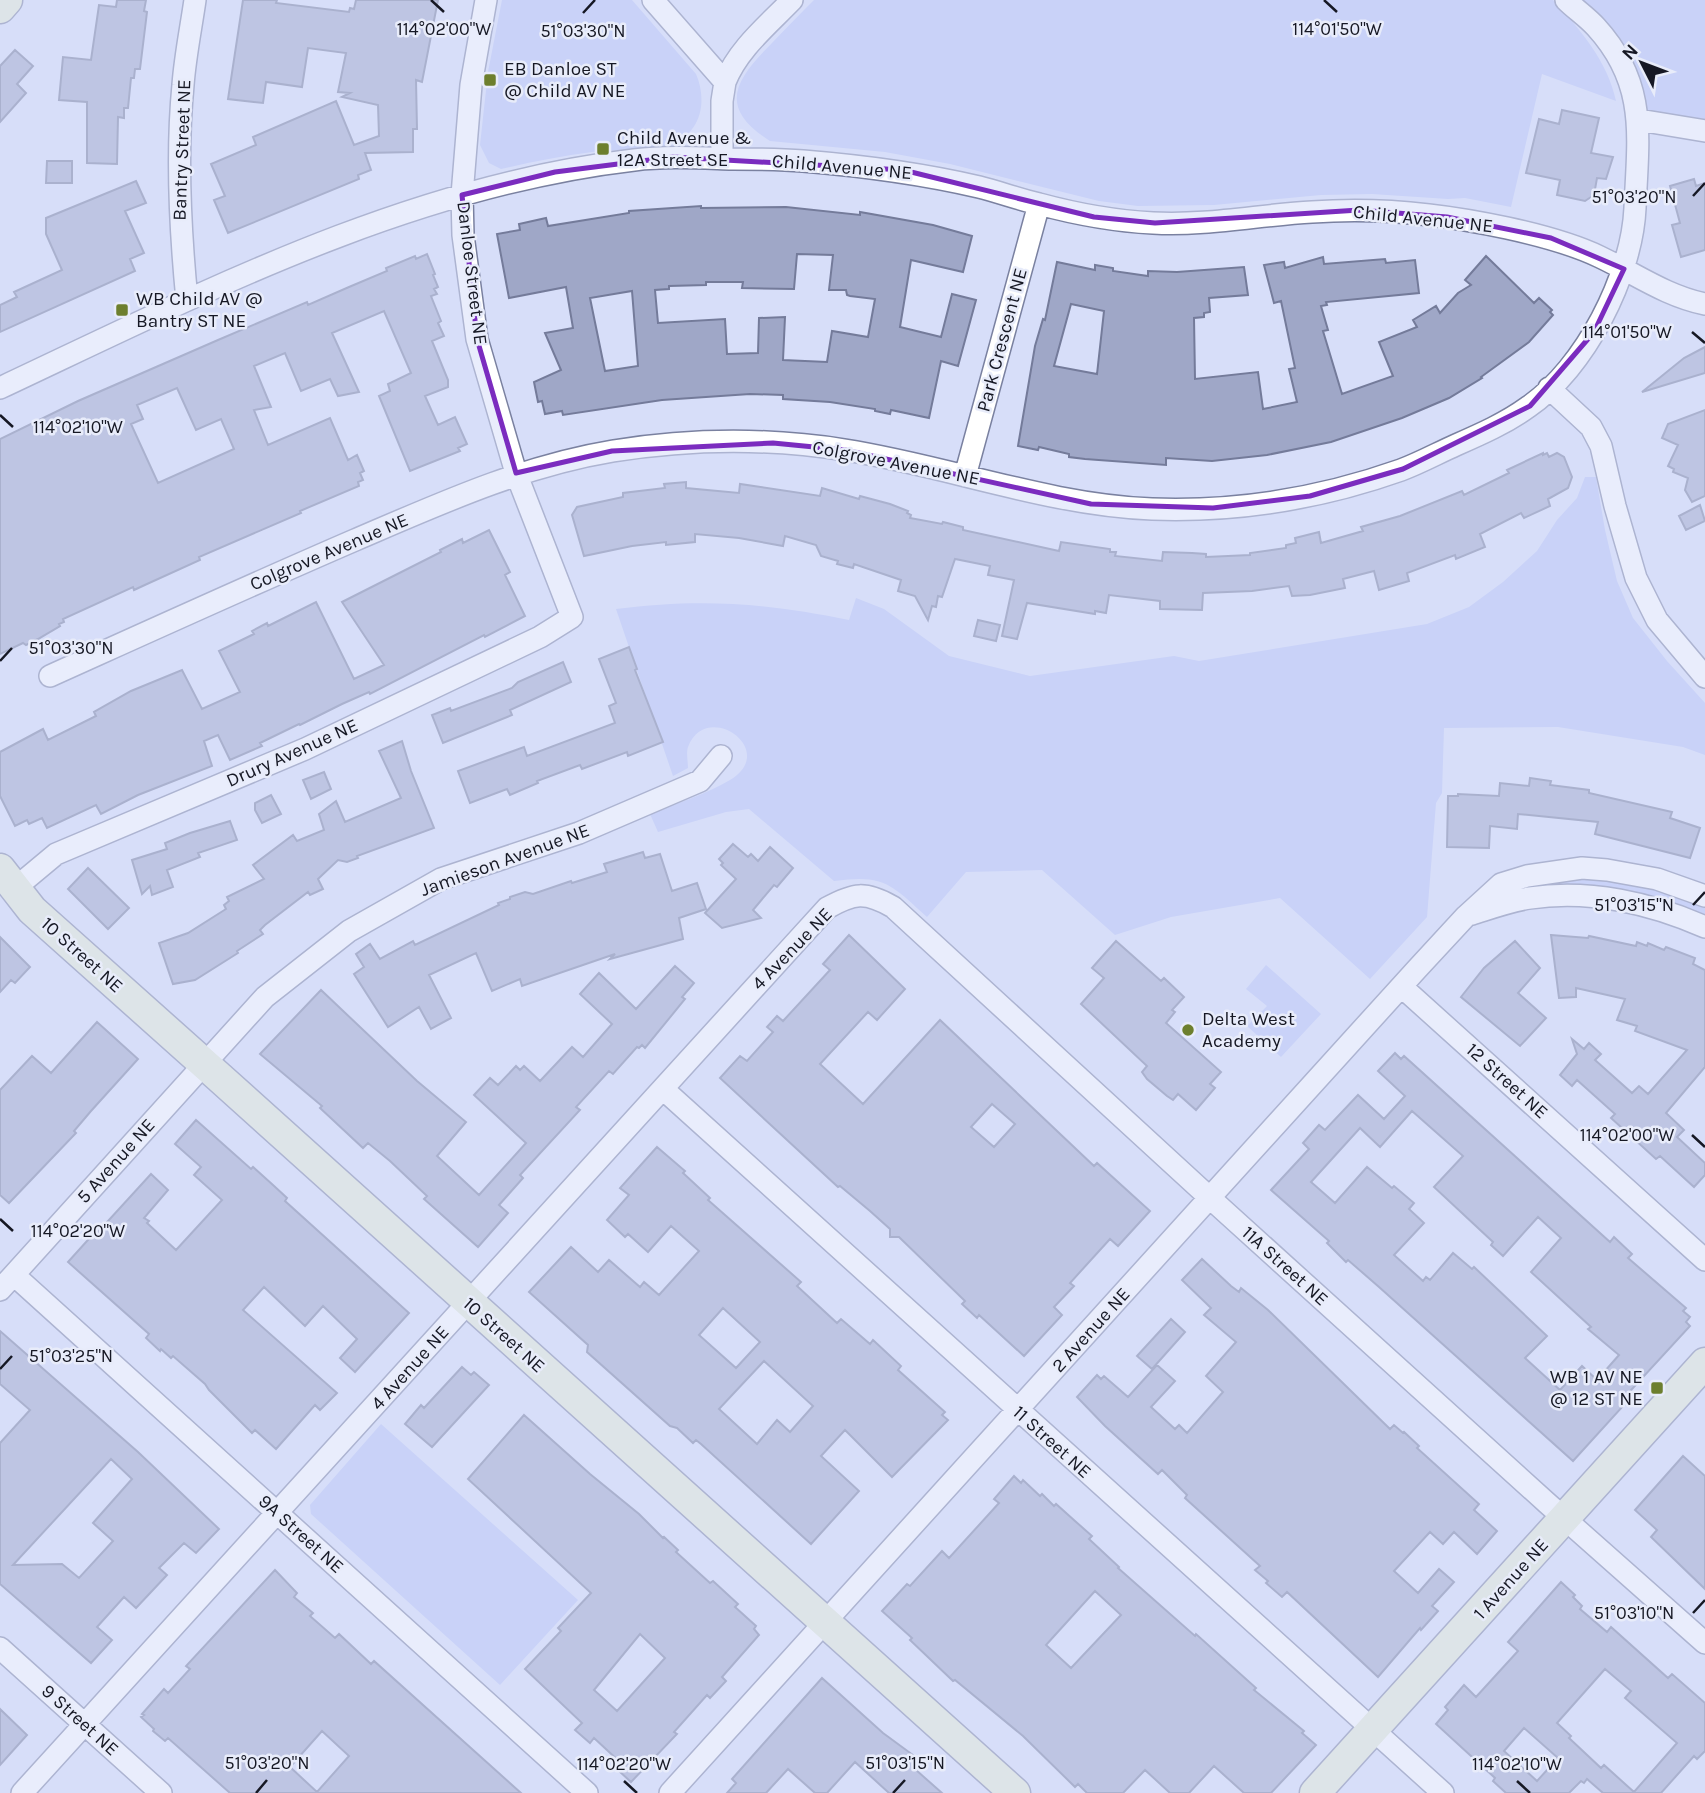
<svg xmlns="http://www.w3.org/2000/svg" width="1705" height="1793" viewBox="0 0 1705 1793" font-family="Karla,sans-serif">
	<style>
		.green { fill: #b8c3f5 }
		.building { fill: #9fa7c7; stroke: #747b9a; stroke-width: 2; fill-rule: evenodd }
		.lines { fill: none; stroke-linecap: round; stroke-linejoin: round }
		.street-casing { stroke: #7a81a0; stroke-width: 24 }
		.secondary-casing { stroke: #7a81a0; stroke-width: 33 }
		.street { stroke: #fff; stroke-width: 21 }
		.secondary { stroke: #e4ead3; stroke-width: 30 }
		.marked { fill: none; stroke: #7b2cbf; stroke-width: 5; stroke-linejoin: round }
		.ticks { fill: none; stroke: #161824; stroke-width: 2.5 }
		.poi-dot { fill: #6d7f2e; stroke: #e8ecfa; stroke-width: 2.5 }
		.labels { text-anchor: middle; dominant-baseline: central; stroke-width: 5; stroke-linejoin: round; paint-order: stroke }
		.poi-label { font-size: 19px; fill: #161824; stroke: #e8ecfa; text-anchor: start }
		.street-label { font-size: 19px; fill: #161824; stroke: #e8ecfa }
		.ticks-label { font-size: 18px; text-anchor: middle; fill: #161824; stroke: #e8ecfa; stroke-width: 5; stroke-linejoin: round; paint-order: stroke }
	</style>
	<rect width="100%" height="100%" fill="#d7def9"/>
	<!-- green -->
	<path class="green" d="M502 0H632L696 74C708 102 701 135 668 145 645 151 617 149 592 152 562 156 531 162 501 169L489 163 480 145 488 72Z
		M814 0H1553C1580 29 1608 62 1616 101L1542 74 1511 207 1465 198 1448 199 1372 194 1321 195 1214 205 1138 206 1099 201 950 164 885 152 770 141C716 107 736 79 772 43 786 28 800 14 814 0Z
		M1566 0H1705V123L1639 120 1631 83Z
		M1585 477H1596L1605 530 1617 581 1633 618 1667 661 1705 703V755L1683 747 1558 727 1444 728 1442 793 1436 803 1427 917 1370 979 1280 898 1171 917 1115 935 1042 870 966 872 927 917C891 884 884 874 834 881L749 809 726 812 658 832 650 814C675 804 707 794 730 780 780 750 706 699 688 747 686 753 688 762 688 768L673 776 616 609C701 598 766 603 849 620L856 598 884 609 949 656 1030 676 1174 656 1199 661 1427 624 1469 607 1503 582 1537 551 1557 520 1577 498Z
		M1576 876C1619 880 1665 889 1705 906V917L1553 886 1525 887 1515 892 1516 886Z
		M1266 965 1321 1014 1281 1057 1247 1026 1267 1006 1246 989Z
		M381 1424 578 1600 500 1685 311 1514 310 1505Z"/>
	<!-- building -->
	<path class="building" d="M117 0H146L144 11 147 12 140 69H135L134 78H131L128 108H124V118L118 117 117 164 87 163V102L59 100 63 57 91 60 99 5 116 7Z
		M243 0H277L276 3 349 12 350 8 354 9 356 0H438L422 82 416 80 417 129H413V152L365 153 371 170 358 175 359 179 228 233 214 200 225 196 211 164 256 145 253 137 336 101 354 145 379 136 378 105 342 97 350 93 338 92 346 53 308 48 302 87 266 82 263 103 228 99Z
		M15 50 33 66 17 84 26 93 0 122V66Z
		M1562 110 1599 118 1591 153 1613 157 1606 179 1597 178 1594 195 1585 201 1557 195 1560 180 1526 173 1539 119 1559 124Z
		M47 161H72V183H46Z
		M1694 179 1696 186 1705 183V250L1681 257 1672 225 1680 223 1670 186Z
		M136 181 146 203 125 211 144 253 130 259 135 271 0 332V305L17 297 14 292 62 270 46 234V218Z
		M701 206V208L786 207 860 215V212L933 225 972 236 963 272 911 260 900 327 941 337 952 294 976 300 958 366 941 361 929 418 891 410 890 414 875 411V409L830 402 783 399V395L750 394 662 400 563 415 562 411 545 414 542 401 538 402 534 382 561 370 545 333 573 328 566 287 509 298 497 234 520 230 519 224 546 218 548 226 629 213V211ZM797 254 833 255 829 290H846L847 295 850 296 875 299 868 337 832 331 827 362 783 360 785 317 759 318 758 353 727 354 725 319 658 323 655 290 669 289V286L706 285V282H743L742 288 794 289ZM632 291 638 366 605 371 590 298Z
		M427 254 435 274 433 275 438 287 434 289 437 294 431 296 441 321 438 323 444 336 432 341 448 380V387L425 396 438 425 455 417 467 444 458 448 460 451 410 471 379 396 390 391 388 384 411 373 384 311 332 333 359 392 338 396 330 379 301 391 285 353 254 366 271 407 254 410 268 445 330 418 348 460 357 455 364 471 360 473 363 480 358 482 359 486 300 511 301 513 199 557 200 560 147 584 134 590 133 587 63 619 64 622 59 624 60 626 38 639 26 645 23 643 0 654V439L78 401 218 340 307 302 308 305 349 287 387 271 386 268 415 256 416 259ZM177 388 196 430 221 419 234 449 158 483 131 424 143 419 137 405Z
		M1486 256 1534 303 1539 298 1552 310 1550 312 1553 315 1529 342 1481 377 1482 378 1449 398 1402 418 1331 442 1267 455 1212 461 1166 458V465L1085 459 1069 457V454L1039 447 1038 450 1018 446 1035 346 1043 319 1045 320 1057 262 1095 270V265L1113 268V271L1148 276V271L1177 272 1244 267 1248 295 1209 298 1210 312 1204 313V317L1194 318 1195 379 1258 372 1263 409 1297 402 1289 369 1295 368 1281 301 1274 303 1264 265 1284 262 1285 268 1323 257 1324 264 1385 259 1386 263 1415 260 1419 293 1326 302 1327 305 1321 306 1328 330 1323 331 1342 394 1393 376 1379 342 1417 327 1413 320 1436 306 1440 313 1458 293 1471 285 1465 280ZM1071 304 1104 311 1097 374 1054 366Z
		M1705 347V373L1642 392 1684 358Z
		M1705 410V496L1692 502 1685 490 1688 478 1673 472 1674 469 1668 466 1678 445 1662 438 1668 424Z
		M1543 453V455L1547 453 1549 457 1557 453 1564 457 1572 477 1568 488 1548 499 1550 506 1524 518 1521 513 1480 534 1485 547 1456 559 1455 555 1407 573 1409 581 1379 590 1374 571 1343 579 1345 588 1310 595 1292 596 1289 586 1252 591 1203 593 1202 610 1160 609V601L1109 595 1106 613 1095 611V614L1027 603 1017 639 1002 636 1014 580 988 575 990 566 955 559 942 597 938 596 936 607 932 606 928 620 915 596 898 591 901 580 854 564 853 568 837 564 838 561 821 556 816 545 785 536 783 546 739 538 695 534V542L666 545V542L632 546 584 556 572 515 577 507 623 497V493L665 488 664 484 686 482V488L739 493 740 484 820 496 822 488 859 499 860 496 890 504 908 511 907 513 911 515 910 518 942 524 943 522 963 527V530L1059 551 1061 542 1110 549V552H1116L1115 556 1162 561 1163 552 1192 553 1206 554V557L1250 555V553L1286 548V545L1296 543 1295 538 1319 532 1321 543 1363 531 1361 527 1400 516 1462 491 1464 495 1509 473 1507 470Z
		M1700 505 1705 521 1686 530 1679 516Z
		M489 530 510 572 505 575 525 616 485 637 484 635 370 694 369 692 342 704 300 725 299 724 260 743 262 746 230 760 218 735 204 741 212 766 138 795 101 814 96 805 47 828 42 818 29 824 27 820 15 826 0 796V752L43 729 48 740 96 716 94 712 131 691 182 670 202 709 240 692 219 651 254 634 252 631 267 623 268 626 316 602 354 679 384 665 342 602 441 552 440 550 462 539 463 543Z
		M978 620 1000 625 996 641 974 636Z
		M629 647 637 669 635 670 663 742 628 756 627 752 582 769 580 765 537 781 538 783 510 795 507 789 470 803 458 771 524 747 527 756 615 723 609 706 616 703 599 659Z
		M563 662 571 682 510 710 512 715 443 743 432 715 450 708 451 711 512 688 518 682Z
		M402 741 411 771 434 828 357 856 358 858 347 862 338 860 318 879 323 889 310 895 308 892 265 925 260 930 263 934 237 951 238 953 195 980 173 984 159 943 188 933 226 909 224 905 229 901 227 897 264 879 253 865 293 835 297 841 324 830 319 814 336 801 345 822 401 798 379 751Z
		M324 772 331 789 311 799 303 780Z
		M1530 778 1551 781 1550 785 1589 790V793L1672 812 1670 818 1700 828 1690 858 1595 834 1598 822 1518 814 1517 829 1490 826 1489 848 1447 847 1448 796H1458V794L1499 796 1500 783 1529 786Z
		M271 795 281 814 262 823 255 810V803Z
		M230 821 237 840 198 853 200 857 167 870 173 887 152 895 150 886 142 894 132 860 167 849 165 843 190 833Z
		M733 844 748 857 751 854 758 861 770 847 793 868 777 887 774 885 753 910 761 918 722 928 705 913 736 879 721 865 723 863 719 859Z
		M643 852 645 858 660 854 672 891 697 883 706 909 679 918 683 939 610 959 615 954 522 986 520 979 492 991 476 953 429 975 451 1018 431 1029 419 1007 388 1027 354 974 364 967 356 954 370 944 380 959 413 941 415 945 499 905 498 903 510 899V897L525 892 533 894 571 881 572 883 607 872 604 864Z
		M88 868 129 908 108 929 68 889Z
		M849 935 905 989 877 1020 868 1012 820 1064 863 1104 940 1020 1094 1166 1097 1163 1150 1211 1118 1246 1110 1239 1070 1283 1074 1286 1054 1307 1062 1315 1024 1356 979 1315 977 1318 962 1304 965 1301 899 1237H890V1229L870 1211 840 1186 838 1187 720 1078 740 1056 747 1061 773 1032 767 1027 777 1016 783 1021 830 970 823 964ZM992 1104 1015 1124 994 1147 971 1127Z
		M1551 935 1588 938 1589 936 1636 946 1637 942 1647 946 1648 943 1664 950 1666 947 1695 958 1693 964 1705 970V1067L1666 1113 1684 1130 1677 1137 1705 1163V1175L1694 1187 1660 1156 1656 1159 1611 1118 1615 1114 1577 1080 1572 1086 1560 1075 1577 1054 1572 1039 1584 1049 1589 1043 1601 1054 1595 1060 1632 1093 1639 1086 1648 1094 1687 1050 1635 1031 1637 1026 1617 1020 1625 999 1576 988V997L1559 998Z
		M0 937 30 967 15 983 11 980 0 992Z
		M1116 941 1161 981 1164 978 1184 997 1172 1010 1175 1012 1166 1023 1221 1072 1210 1084 1215 1088 1196 1110 1178 1094 1173 1100 1167 1096 1147 1079 1142 1072 1147 1066 1081 1004 1104 978 1092 968Z
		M1515 941 1540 968 1518 993 1546 1018 1520 1046 1461 997 1484 968Z
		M675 966 694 983 682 997 685 999 645 1048 642 1045 639 1048 637 1047 613 1074 609 1071 576 1107 580 1110 520 1175 523 1178 499 1205 508 1213 478 1247 424 1199 427 1196 390 1161 368 1143 363 1148 320 1108 322 1106 260 1054 321 990 417 1081 466 1122 437 1156 479 1195 526 1143 474 1095 490 1078 498 1085 516 1066 520 1070 524 1066 540 1081 572 1047 583 1057 612 1024 580 994 599 973 636 1009Z
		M97 1022 138 1059 91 1111 74 1131 76 1133 9 1203 0 1195V1090L32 1056 51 1073Z
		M1395 1053 1401 1059 1404 1056 1610 1242 1614 1237 1632 1254 1628 1258 1686 1308 1683 1311 1690 1317 1686 1322 1690 1326 1620 1402 1624 1405 1573 1461 1379 1287 1348 1260 1346 1262 1327 1243 1329 1241 1271 1190 1309 1149 1303 1143 1319 1125 1325 1130 1358 1095 1384 1119 1405 1096 1378 1071ZM1412 1111 1463 1156 1434 1187 1493 1242 1491 1245 1503 1256 1538 1217 1561 1238 1531 1272 1591 1327 1588 1329 1619 1355 1597 1380 1582 1366 1560 1390 1525 1358 1547 1336 1474 1267 1472 1269 1453 1253 1430 1280 1426 1277 1423 1281 1394 1255 1424 1223 1409 1209 1414 1203 1394 1186 1392 1188 1367 1167 1335 1203 1311 1182 1360 1128 1380 1147Z
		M196 1120 251 1169 253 1167 273 1185 287 1198 285 1201 409 1313 355 1372 340 1358 357 1339 323 1306 305 1326 264 1287 243 1310 337 1393 320 1410 315 1405 276 1449 255 1430 252 1433 209 1390 205 1384 173 1356 171 1358 161 1349 160 1351 146 1338 149 1334 68 1262 96 1231 98 1232 151 1174 168 1190 144 1218 149 1221 147 1223 176 1250 222 1200 194 1175 201 1167 175 1144Z
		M657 1147 685 1171 683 1173 710 1198 708 1200 801 1282 797 1286 837 1323 841 1319 870 1344 873 1340 901 1366 898 1370 945 1412 942 1415 948 1420 892 1477 845 1430 821 1456 859 1491 811 1544 701 1444 696 1440 693 1443 677 1428 670 1426 587 1352 588 1345 529 1292 571 1247 598 1272 609 1260 640 1287 644 1282 659 1295 699 1251 671 1226 648 1252 628 1234 625 1237 607 1220 629 1195 620 1188ZM723 1308 760 1342 736 1368 699 1335ZM764 1361 813 1406 790 1432 777 1420 757 1444 719 1409Z
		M1202 1259 1231 1286 1239 1292 1241 1288 1268 1310 1390 1429 1394 1425 1403 1433 1404 1432 1419 1446 1417 1448 1479 1504 1474 1510 1497 1531 1477 1554 1454 1532 1443 1544 1430 1532 1394 1571 1418 1593 1439 1569 1454 1582 1432 1606 1438 1611 1421 1630 1420 1628 1378 1677 1287 1592 1282 1597 1266 1583 1268 1581 1255 1570 1260 1566 1185 1498 1187 1495 1162 1470 1158 1474 1105 1426 1077 1397 1097 1375 1101 1379 1104 1376 1128 1397 1157 1365 1175 1381 1151 1407 1175 1429 1179 1425 1187 1433 1223 1392 1206 1376 1236 1342 1204 1315 1211 1308 1182 1280Z
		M1171 1319 1185 1332 1152 1369 1137 1356Z
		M0 1331 138 1452 219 1529 196 1553 184 1543 159 1568 167 1575 136 1608 124 1597 97 1627 112 1640 91 1663 0 1584V1443L30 1410 0 1384ZM111 1459 132 1479 93 1523 113 1541 79 1578 62 1564 13 1565Z
		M462 1367 471 1375 474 1372 489 1385 432 1447 405 1424 421 1405 424 1408Z
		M524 1415 590 1474 639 1514 663 1538 664 1537 678 1550 676 1552 710 1583 713 1581 738 1604 735 1607 756 1626 754 1629 759 1635 722 1677 726 1681 710 1698 707 1695 674 1732 677 1734 631 1782 618 1770 622 1764 594 1738 590 1743 575 1730 582 1723 525 1669 561 1631 558 1628 591 1593 468 1479ZM640 1634 665 1658 617 1711 594 1690Z
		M1683 1456 1705 1476V1589L1651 1537 1657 1530 1635 1510Z
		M1014 1476 1021 1483 1023 1480 1040 1496 1042 1494 1054 1506 1056 1504 1075 1521 1092 1536 1089 1539 1119 1567 1118 1568 1195 1636 1196 1634 1256 1688 1254 1690 1304 1731 1302 1733 1316 1745 1271 1793H1244L1214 1766 1189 1793H1170L1145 1770 1123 1793H1087L1078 1784 1075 1787 1023 1736 955 1680 953 1681 910 1640 912 1638 882 1611 907 1584 910 1586 942 1551 949 1558 999 1503 994 1499ZM1095 1591 1121 1615 1071 1668 1046 1645Z
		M275 1570 297 1593 294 1597 313 1613 310 1616 335 1638 339 1634 371 1664 374 1661 521 1793H230L168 1738 165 1741 153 1731 154 1729 141 1717 144 1715 142 1714 164 1689 168 1693 190 1669 186 1666ZM322 1731 349 1756 317 1792 290 1767Z
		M1561 1582 1575 1595 1573 1597 1582 1606 1580 1609 1607 1632 1611 1627 1668 1678 1672 1674 1705 1703V1751L1697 1759 1694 1756 1661 1793H1603L1587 1779 1584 1783 1581 1781 1569 1793H1506L1493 1781 1495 1778 1436 1724 1448 1710 1445 1707 1464 1685 1476 1697 1518 1651 1508 1642ZM1605 1669 1631 1691 1625 1698 1677 1743 1634 1792 1604 1765 1601 1768 1569 1738 1571 1736 1557 1723ZM1524 1728 1558 1758 1537 1781 1504 1751Z
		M822 1678 883 1733 913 1755 910 1758 919 1767 916 1770 942 1793H889L855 1762 827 1793H815L788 1769 766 1793H727L736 1783 732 1779Z
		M0 1709 27 1735 0 1765Z"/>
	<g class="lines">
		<!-- street casing -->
		<g class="street-casing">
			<path id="street" d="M653 0 725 82 722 101V158
				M725 82C738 49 768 25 792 0
				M1639 120 1705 131
				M187 300C180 229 176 157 183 85 185 57 191 28 195 0
				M0 388C202 293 409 186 634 160 667 156 699 158 732 159 755 159 779 159 803 161 864 166 919 173 979 187 999 192 1018 199 1039 204 1076 214 1114 221 1153 223 1206 226 1259 215 1312 212 1377 207 1443 214 1507 228 1539 235 1571 243 1600 257 1636 274 1666 296 1705 304
				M1549 388 1591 427 1601 446 1615 506 1636 578 1657 620 1705 677
				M965 476 1039 204
				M50 676C152 630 253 584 355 540 439 504 522 466 613 451 688 439 769 438 845 450 948 466 1048 505 1152 509 1236 512 1322 498 1401 470 1420 463 1438 453 1456 445 1481 434 1506 423 1528 407 1585 368 1632 276 1635 208 1638 137 1648 84 1596 27 1587 17 1575 9 1566 0
				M14 889 56 854 305 749 540 637 572 617 516 473 477 339 463 235 462 195 471 85 486 0
				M1472 914C1491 908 1510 901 1530 898 1589 889 1651 903 1705 927
				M1402 987 1705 1260
				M663 1089 1443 1793
				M14 1275 587 1793
				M0 1290 265 997 349 931 441 879 579 833 700 781 721 756
				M0 1648 161 1793
				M22 1793 827 908C854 893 865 891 893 907L1210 1198 1547 1503 1705 1643
				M670 1793 1417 969 1466 916 1501 884 1527 876 1582 868 1607 870 1657 879 1705 896"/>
		</g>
		<!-- secondary casing -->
		<g class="secondary-casing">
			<path id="secondary" d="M0 8 7 0
				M0 869 32 910 219 1077 1015 1793
				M1315 1793 1705 1363"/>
		</g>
		<!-- street -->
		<use href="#street" class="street"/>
		<!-- secondary -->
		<use href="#secondary" class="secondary"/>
	</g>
	<!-- marked area -->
	<path d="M0 0H1705V1793H0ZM673 157 903 170 1094 217 1155 223 1359 210 1447 217 1551 238 1624 269 1594 332 1530 406 1403 469 1310 496 1213 508 1091 504 845 450 773 443 612 451 516 473 477 339 462 195 555 172Z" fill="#d7def9" fill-opacity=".55" fill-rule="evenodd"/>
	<path class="marked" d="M673 157 903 170 1094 217 1155 223 1359 210 1447 217 1551 238 1624 269 1594 332 1530 406 1403 469 1310 496 1213 508 1091 504 845 450 773 443 612 451 516 473 477 339 462 195 555 172Z"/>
	<!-- ticks -->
	<path class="ticks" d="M431 0 444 12M1324 0 1337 12M583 13 595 0M1693 196 1705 183M1692 332 1705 343M0 415 13 427M0 661 12 648M1693 905 1705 892M1692 1135 1705 1147M0 1219 13 1231M0 1369 12 1356M1693 1613 1705 1600M624 1781 637 1793M1517 1781 1530 1793M256 1793 267 1780M893 1793 905 1780"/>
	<!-- markers -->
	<g class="poi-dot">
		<rect x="483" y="73" width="14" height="14" rx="3.5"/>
		<rect x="596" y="142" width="14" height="14" rx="3.5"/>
		<rect x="115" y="303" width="14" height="14" rx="3.5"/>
		<circle cx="1188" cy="1030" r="7"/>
		<rect x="1650" y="1381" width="14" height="14" rx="3.5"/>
	</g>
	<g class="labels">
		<!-- poi labels -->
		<g class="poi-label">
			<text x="504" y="69">EB Danloe ST<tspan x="504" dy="22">@ Child AV NE</tspan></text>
			<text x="617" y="138">Child Avenue &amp;<tspan x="617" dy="22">12A Street SE</tspan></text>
			<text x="136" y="299">WB Child AV @<tspan x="136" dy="22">Bantry ST NE</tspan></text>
			<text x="1202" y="1019">Delta West<tspan x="1202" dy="22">Academy</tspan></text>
			<text x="1643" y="1377" text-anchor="end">WB 1 AV NE<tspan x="1643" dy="22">@ 12 ST NE</tspan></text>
		</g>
		<!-- street labels -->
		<g class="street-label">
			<text transform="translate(182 150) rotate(-88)">Bantry Street NE</text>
			<text transform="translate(842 167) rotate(5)">Child Avenue NE</text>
			<text transform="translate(1423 219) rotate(6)">Child Avenue NE</text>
			<text transform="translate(472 273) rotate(83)">Danloe Street NE</text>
			<text transform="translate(1002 340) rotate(-75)">Park Crescent NE</text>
			<text transform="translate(896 463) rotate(11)">Colgrove Avenue NE</text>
			<text transform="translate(329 552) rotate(-23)">Colgrove Avenue NE</text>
			<text transform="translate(292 753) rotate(-24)">Drury Avenue NE</text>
			<text transform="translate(505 860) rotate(-20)">Jamieson Avenue NE</text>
			<text transform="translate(792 949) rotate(-46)">4 Avenue NE</text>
			<text transform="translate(82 955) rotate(42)">10 Street NE</text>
			<text transform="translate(1507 1081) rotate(42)">12 Street NE</text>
			<text transform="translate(116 1161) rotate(-48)">5 Avenue NE</text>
			<text transform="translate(1285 1266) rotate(42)">11A Street NE</text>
			<text transform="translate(1091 1330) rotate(-48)">2 Avenue NE</text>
			<text transform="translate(504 1335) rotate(42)">10 Street NE</text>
			<text transform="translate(410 1368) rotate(-48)">4 Avenue NE</text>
			<text transform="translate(1052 1442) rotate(42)">11 Street NE</text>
			<text transform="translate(301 1534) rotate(42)">9A Street NE</text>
			<text transform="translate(1511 1579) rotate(-48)">1 Avenue NE</text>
			<text transform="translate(80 1720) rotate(42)">9 Street NE</text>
		</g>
	</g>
	<g class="ticks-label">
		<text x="444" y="35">114°02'00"W</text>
		<text x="1337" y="35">114°01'50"W</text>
		<text x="583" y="37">51°03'30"N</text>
		<text x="1634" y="203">51°03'20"N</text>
		<text x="1627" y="338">114°01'50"W</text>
		<text x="78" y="433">114°02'10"W</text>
		<text x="71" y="654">51°03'30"N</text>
		<text x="1634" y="911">51°03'15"N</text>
		<text x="1627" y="1141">114°02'00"W</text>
		<text x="78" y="1237">114°02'20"W</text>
		<text x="71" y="1362">51°03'25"N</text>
		<text x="1634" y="1619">51°03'10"N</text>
		<text x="267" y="1769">51°03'20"N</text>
		<text x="905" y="1769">51°03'15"N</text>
		<text x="624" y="1770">114°02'20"W</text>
		<text x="1517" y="1770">114°02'10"W</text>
	</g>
	<!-- north arrow -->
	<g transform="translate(1642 63) rotate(312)" stroke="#e8ecfa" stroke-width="5" paint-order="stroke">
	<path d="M0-5L12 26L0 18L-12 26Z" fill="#161824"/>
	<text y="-10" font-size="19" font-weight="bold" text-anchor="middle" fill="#161824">N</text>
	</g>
</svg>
